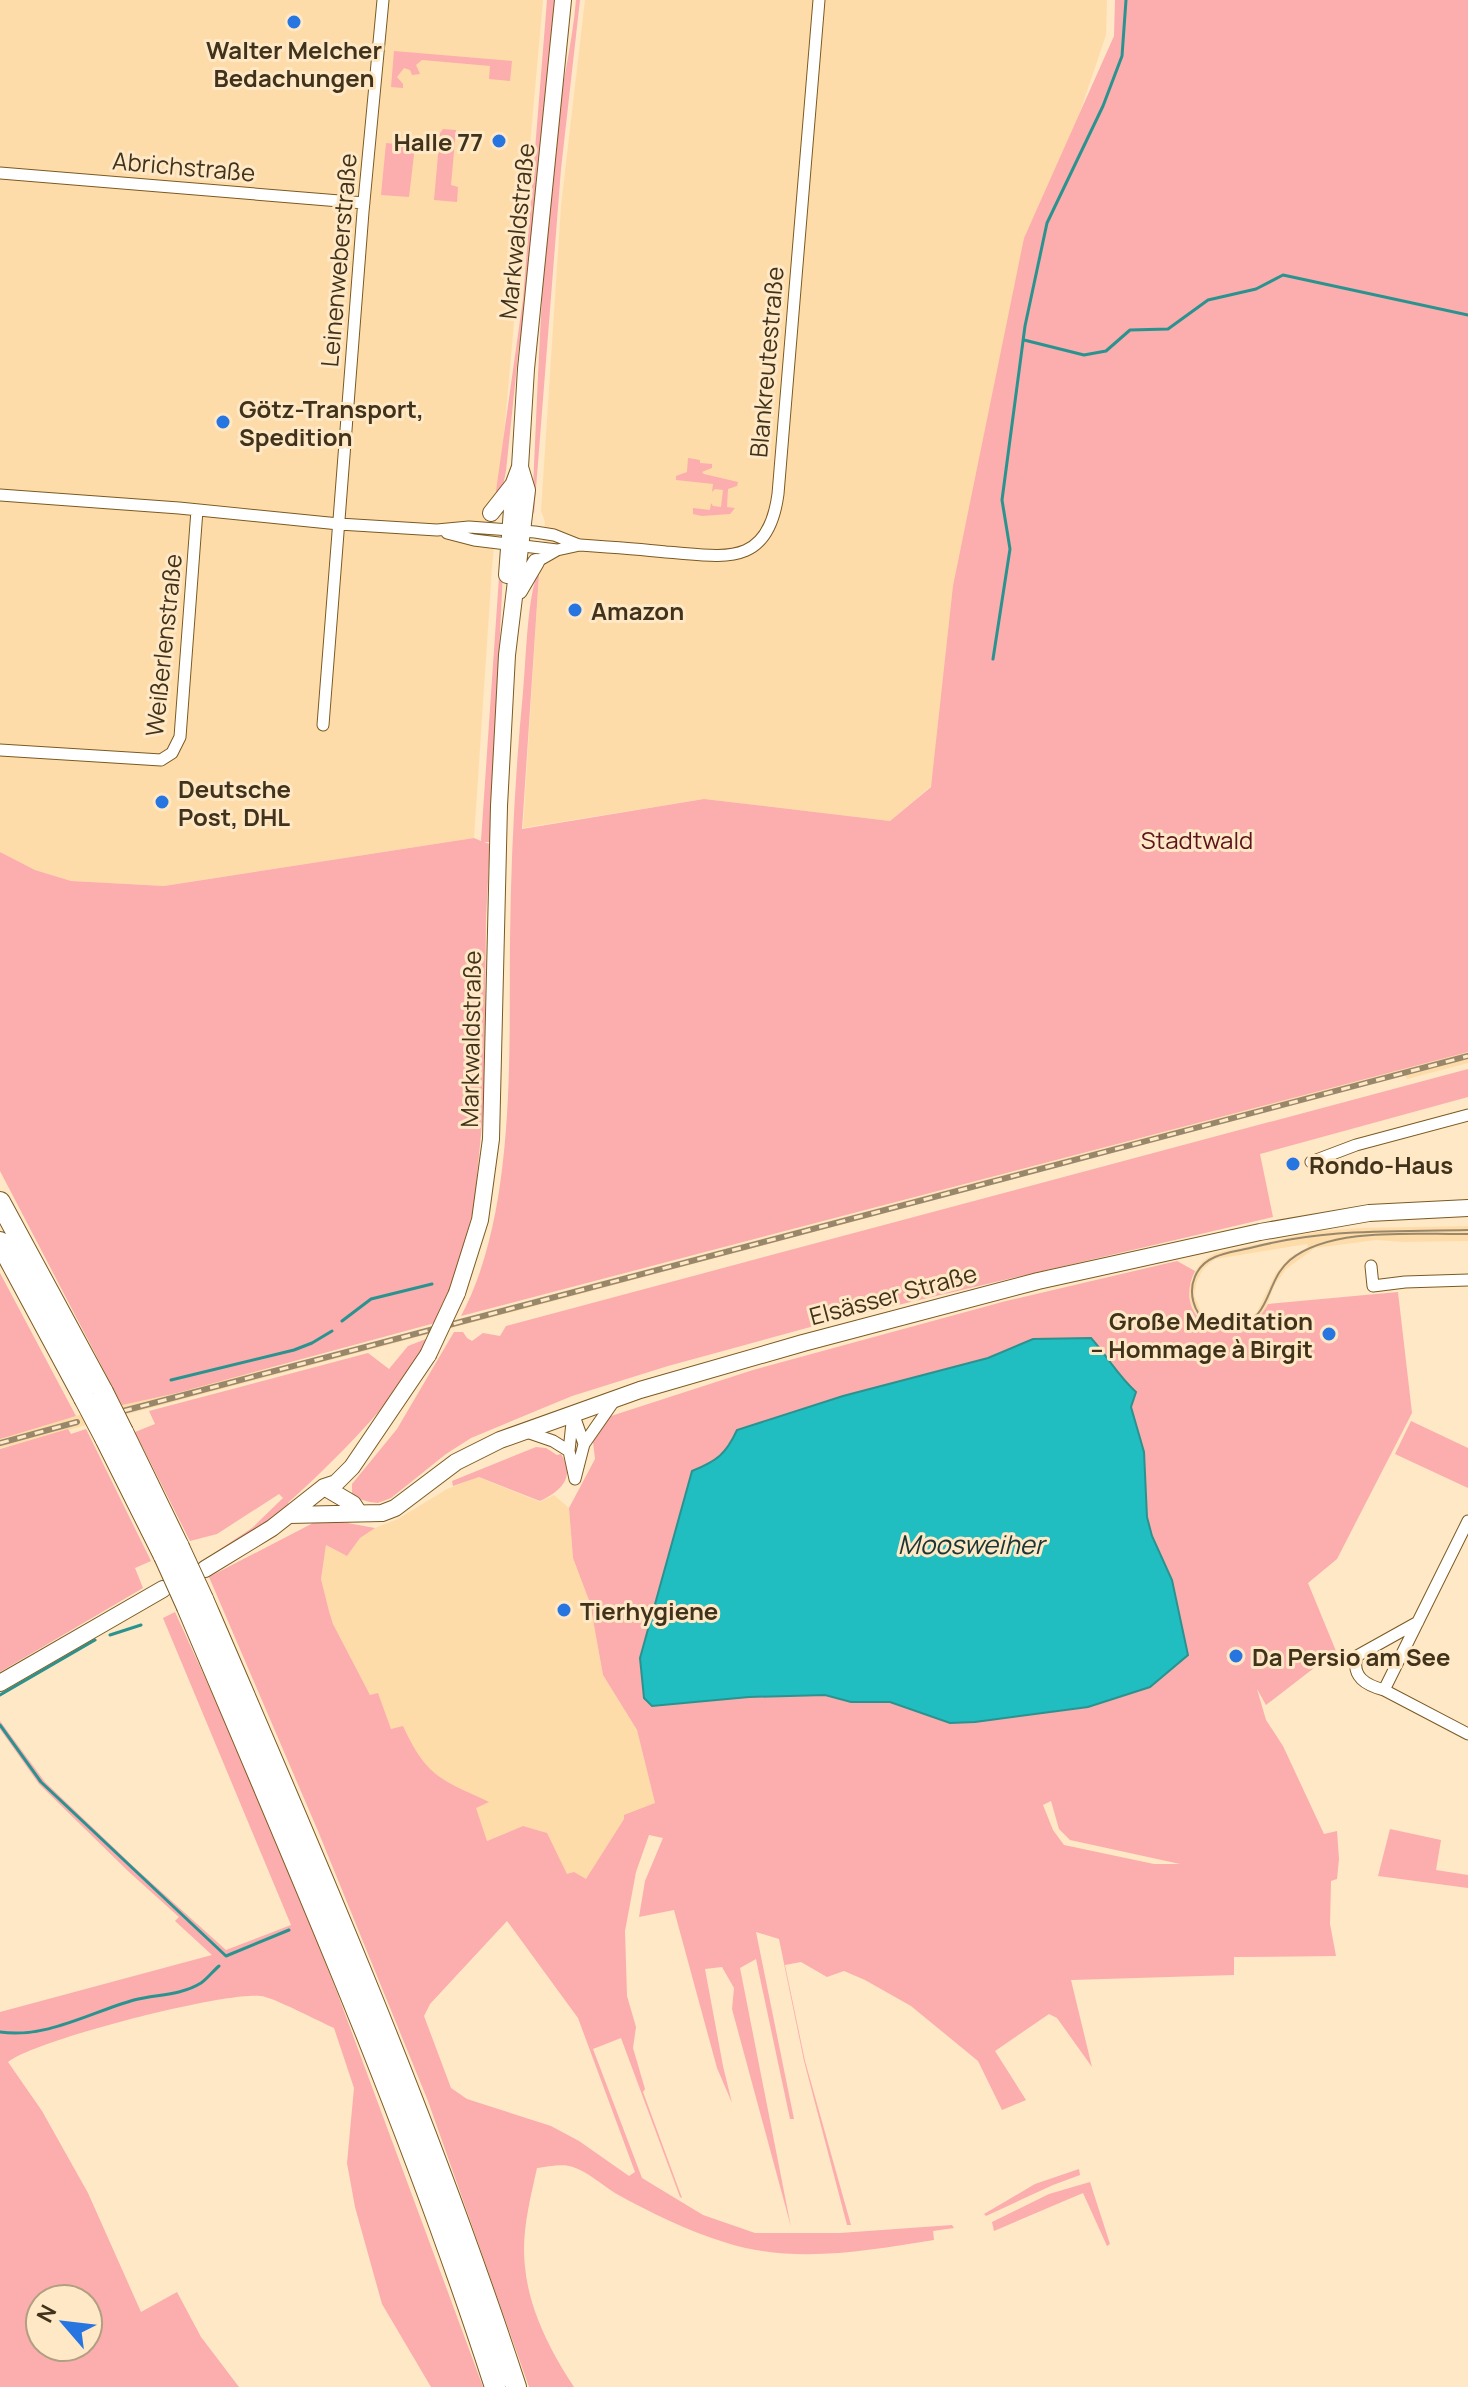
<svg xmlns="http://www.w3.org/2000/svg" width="1468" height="2387" viewBox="0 0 1468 2387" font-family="Manrope,sans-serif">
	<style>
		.built { fill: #fedca9; fill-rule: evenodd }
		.green { fill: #fcadae; fill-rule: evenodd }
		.water { fill: #20bdc1; stroke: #2a938f; stroke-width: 2 }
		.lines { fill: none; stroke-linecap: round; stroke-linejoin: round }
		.stream { stroke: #2a938f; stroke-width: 3 }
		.street-casing { stroke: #7b5a21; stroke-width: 13 }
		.secondary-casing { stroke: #7b5a21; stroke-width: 18 }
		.highway-casing { stroke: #7b5a21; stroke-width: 22 }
		.street { stroke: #fff; stroke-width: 11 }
		.secondary { stroke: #fff; stroke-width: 16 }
		.highway { stroke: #fff; stroke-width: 20 }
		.tram { stroke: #99876b; stroke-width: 2 }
		.rail-casing { stroke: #99876b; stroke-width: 6 }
		.rail { stroke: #fee8c6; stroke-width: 3; stroke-dasharray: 9; stroke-linecap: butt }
		.secondary-bridge-casing { stroke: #7b5a21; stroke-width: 18; stroke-linecap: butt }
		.highway-bridge-casing { stroke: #7b5a21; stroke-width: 22; stroke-linecap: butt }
		.secondary-bridge { stroke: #fff; stroke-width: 16 }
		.highway-bridge { stroke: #fff; stroke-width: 20 }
		.poi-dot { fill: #2775e0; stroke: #fee8c6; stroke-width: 3 }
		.labels { text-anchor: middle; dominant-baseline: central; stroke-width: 6; stroke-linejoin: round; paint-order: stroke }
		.poi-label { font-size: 24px; font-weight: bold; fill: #41321b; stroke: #fee8c6; text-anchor: start }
		.street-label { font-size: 24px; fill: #41321b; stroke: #fee8c6 }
		.park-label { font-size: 24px; fill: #5e131e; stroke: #fee8c6 }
		.water-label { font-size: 26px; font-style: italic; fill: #183636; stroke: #fee8c6 }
	</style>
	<rect width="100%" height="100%" fill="#fee8c6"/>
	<!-- built -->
	<path class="built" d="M0 0H543L492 568 474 838 164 886 71 881 35 870 0 852Z
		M585 0H1107L1106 35 1078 118 1024 238 931 786 890 821 704 799 523 828 538 589 545 522 541 511 561 206Z
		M1468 1052V1063L1407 1079 1405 1075 0 1448V1439L47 1423 296 1362Z
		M1468 1226V1241L1404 1242 1376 1240 1315 1248 1286 1269 1274 1286 1265 1310 1257 1319 1241 1328 1215 1329 1198 1317 1190 1302 1189 1289 1195 1271 1203 1261 1215 1253 1321 1231 1360 1228ZM1307 1244 1308 1247 1289 1258 1276 1273 1257 1312 1246 1322 1231 1325 1217 1324 1200 1310 1194 1295 1197 1281 1203 1269 1215 1259Z
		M478 1477 540 1502 554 1495 569 1508 573 1558 590 1603 603 1675 637 1730 655 1803 624 1819 586 1880 567 1874 546 1833 523 1826 487 1841 475 1808 488 1802 435 1776 416 1755 403 1727 391 1729 378 1694 370 1695 333 1624 329 1611 321 1579 326 1545 347 1556 360 1538 375 1528 398 1519 447 1489Z"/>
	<!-- green -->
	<path class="green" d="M547 0H554L553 26 530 294 519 346 506 471 502 491 495 498 523 299Z
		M576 0H580L561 169 534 514 532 510C538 386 541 262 555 139 560 92 572 47 576 0Z
		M1115 0H1468V1052L461 1316C516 1213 509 1056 510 940 511 857 515 775 523 692 526 661 527 605 536 578L539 574 522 829 704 799 890 821 931 787 953 586 1024 238 1114 36Z
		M394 51 512 61 510 81 489 79 490 66 422 60 416 65 420 74 412 75 410 70 404 68 397 77 403 84V88L391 87Z
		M443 129 456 130 451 185 458 187 457 202 434 200 440 133Z
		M386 143 415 146 409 197 381 195Z
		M688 458 700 460V463L712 464V468L702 472 704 474 738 482 737 486 728 489 727 507 735 508 730 514 702 516 693 514V508L710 510 711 503 713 506 721 507 723 490 715 489 712 492 713 484 676 480V476L687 472Z
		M500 562 503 565 502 592 490 842H484L490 844 486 918 484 1103 474 1208 451 1289 435 1323 177 1393 122 1405 0 1171V852L35 870 71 881 164 886 474 838 481 841Z
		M1468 1069V1097L1260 1154 1273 1217 847 1317 668 1366 572 1396 471 1438 446 1454 391 1498 378 1503 370 1502 359 1499 352 1493V1484L397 1429 454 1332H463L467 1338 472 1341 483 1333 500 1336 506 1326Z
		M1177 1261 1195 1271C1168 1325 1242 1354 1268 1304L1398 1292 1412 1413 1337 1559 1308 1583 1336 1651 1266 1705 1257 1689 1266 1720 1283 1746 1324 1834 1337 1831 1339 1859 1337 1879 1331 1881 1330 1924 1336 1956 1234 1957V1975L1071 1980 1092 2067 1057 2018 1049 2014 995 2051 1026 2100 1002 2110 978 2061 911 2006 865 1980 844 1971 827 1977 801 1962 785 1965 805 2061 851 2225H847L804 2061 779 1939 756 1932 794 2119H790L756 1959 740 1968 791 2227 732 2009 734 1988 722 1967 705 1969 723 2066 732 2103 717 2068 674 1910 639 1917 645 1881 663 1838 649 1835 636 1872 625 1931 627 1996 636 2027 633 2048 645 2089 643 2092 682 2198 680 2197 621 2038 593 2049 642 2178 703 2215 755 2233H840L952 2225 954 2228 933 2231 934 2240C865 2251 795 2264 727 2243 688 2231 651 2213 615 2193 602 2185 588 2172 573 2167 563 2163 547 2167 537 2168 530 2200 521 2234 525 2267 529 2310 551 2352 574 2387H529L428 2101 318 1831 209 1577 315 1522 331 1520 375 1528 360 1538 347 1556 326 1545 321 1579 329 1611 333 1624 370 1695 378 1693 391 1729 403 1726C427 1778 441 1779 489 1802L476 1808 487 1841 523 1826 547 1833 567 1874 574 1872 586 1879 624 1819V1815L655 1803 637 1730 603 1675 590 1603 573 1558 569 1508 595 1459 593 1442 611 1416 753 1370 1006 1301ZM1033 1339 1112 1362 1117 1375 1136 1392 1131 1407 1144 1452 1147 1517 1152 1536 1172 1580 1178 1614 993 1718 975 1722 935 1718 890 1702H851L825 1695 749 1697 652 1706 644 1698 640 1658 692 1471C717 1461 726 1454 737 1430L843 1396 988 1358ZM1051 1801 1059 1829 1070 1840 1180 1864H1154L1064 1845 1053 1830 1043 1805ZM507 1921 578 2018 635 2172 629 2176 579 2141 551 2126 467 2099 451 2088 424 2016 430 2004Z
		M0 1273 76 1416 0 1439Z
		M426 1339C416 1382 324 1471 288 1503L290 1505 271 1521 215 1557 213 1554 252 1528 283 1498 279 1494 217 1534 190 1541 135 1432 155 1424 149 1411 368 1353 389 1369 408 1346Z
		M1411 1421 1468 1448V1488L1395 1454Z
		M68 1429 71 1434 86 1429 151 1561 135 1568 143 1588 0 1672V1449Z
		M536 1447 546 1448 557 1455 561 1454C576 1477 561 1491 540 1501L479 1477 453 1486 452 1481Z
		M175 1612 260 1798 338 1995 483 2387H431L382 2304 355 2207 347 2163 354 2088 334 2028C318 2021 275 1998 261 1996 225 1991 35 2040 8 2062L42 2111 88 2193 141 2312 177 2292 201 2337 239 2387H0V2012L212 1955 175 1921 179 1917 129 1872 39 1784 0 1729V1721L45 1782 134 1867 226 1950 291 1925 163 1618ZM40 2299H88V2347H40Z
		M1390 1829 1441 1840 1436 1870 1468 1875V1888L1378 1876Z
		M1079 2169 1080 2175 1053 2185 986 2216 984 2214 1035 2184Z
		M1090 2182 1110 2244 1107 2246 1083 2193 994 2231 992 2222 1049 2194Z"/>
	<!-- water -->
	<path class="water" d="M1091 1338C1108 1357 1118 1376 1136 1392L1131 1407 1144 1452 1147 1517 1152 1536 1172 1580 1188 1655 1150 1687 1088 1707 975 1722 950 1723 890 1702H851L825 1695 749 1697 652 1706 644 1698 640 1658 692 1471C717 1461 726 1454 737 1430L843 1396 988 1358 1033 1339Z"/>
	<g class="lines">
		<!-- stream -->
		<path class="stream" d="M1024 340 1084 355 1106 351 1130 330 1168 329 1208 300 1256 289 1283 275 1468 315
			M993 659 1010 549 1002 500 1025 326 1047 223 1103 106 1122 56 1126 0
			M342 1321 371 1299 432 1284
			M171 1380 294 1350 312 1343 332 1331
			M110 1635 141 1625
			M0 1695 95 1640
			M0 1725 41 1782 226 1956 289 1930
			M0 2032C46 2039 91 2012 134 2000 156 1994 180 1996 201 1983 207 1979 213 1971 219 1966"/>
		<!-- street casing -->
		<g class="street-casing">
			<path id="street" d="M0 173 364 203
				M0 495 179 508 339 524 437 530 469 527 535 532 554 535 579 545
				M447 533 474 540 557 550
				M536 562 557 550 580 545C609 547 638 549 666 552 723 556 768 569 778 494L819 0
				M323 725 363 212 383 0
				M0 750 161 760 172 753 180 737 197 510
				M1311 1162 1356 1145 1468 1115
				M1371 1266 1373 1286 1405 1282 1468 1280
				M573 1413 584 1444 575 1479
				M573 1413 569 1451 575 1479
				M524 1431 553 1441 569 1451
				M584 1444 616 1398
				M1418 1622 1357 1656C1351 1677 1366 1685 1384 1690L1468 1521
				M1384 1690 1468 1734"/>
		</g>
		<!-- secondary casing -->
		<g class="secondary-casing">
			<path id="secondary" d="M491 513 513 485
				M507 575 514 483 520 467 526 369 563 0
				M519 591 536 562
				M457 1293 480 1220 491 1139 499 806 507 655 527 490 520 467
				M324 1487 353 1504 359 1513
				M289 1515 382 1513 395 1508 456 1462 500 1440 640 1390 803 1343 1038 1281 1260 1232 1369 1213 1468 1208
				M205 1569 272 1528 324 1487 336 1483 352 1467 428 1355
				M0 1683 163 1589"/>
		</g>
		<!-- highway casing -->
		<g class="highway-casing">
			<path id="highway" d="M0 1202 103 1392
				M0 1242 84 1398
				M123 1432 179 1547
				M105 1438 164 1556
				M203 1599C315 1858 428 2118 516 2387
				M187 1607C296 1864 409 2120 495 2387"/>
		</g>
		<!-- street -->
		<use href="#street" class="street"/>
		<!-- secondary -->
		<use href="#secondary" class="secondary"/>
		<!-- highway -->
		<use href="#highway" class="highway"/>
		<!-- tram -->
		<path class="tram" d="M1468 1230C1390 1232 1327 1228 1250 1248 1238 1251 1226 1252 1215 1257 1175 1274 1191 1336 1234 1327 1273 1319 1264 1282 1290 1260 1331 1226 1417 1235 1468 1234"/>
		<!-- rail casing -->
		<g class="rail-casing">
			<path id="rail" d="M123 1411 1468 1056
				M0 1443 77 1422"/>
		</g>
		<!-- rail -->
		<use href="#rail" class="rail"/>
		<!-- secondary-bridge casing -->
		<g class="secondary-bridge-casing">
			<path id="secondary-bridge" d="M428 1355 457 1293"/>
		</g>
		<!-- highway-bridge casing -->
		<g class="highway-bridge-casing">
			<path id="highway-bridge" d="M103 1392 123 1432
				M84 1398 105 1438
				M179 1547 203 1599
				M164 1556 187 1607"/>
		</g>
		<!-- secondary-bridge -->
		<use href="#secondary-bridge" class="secondary-bridge"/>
		<!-- highway-bridge -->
		<use href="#highway-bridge" class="highway-bridge"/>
	</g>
	<!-- markers -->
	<g class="poi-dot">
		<circle cx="294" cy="22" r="8"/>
		<circle cx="499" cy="141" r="8"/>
		<circle cx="223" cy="422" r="8"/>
		<circle cx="575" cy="610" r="8"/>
		<circle cx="162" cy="802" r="8"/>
		<circle cx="1293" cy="1164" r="8"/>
		<circle cx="1329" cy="1334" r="8"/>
		<circle cx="564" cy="1610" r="8"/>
		<circle cx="1236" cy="1656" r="8"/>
	</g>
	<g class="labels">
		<!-- poi labels -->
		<g class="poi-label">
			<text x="294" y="49" text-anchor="middle">Walter Melcher<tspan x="294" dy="28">Bedachungen</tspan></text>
			<text x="483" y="141" text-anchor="end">Halle 77</text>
			<text x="239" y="408">Götz-Transport,<tspan x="239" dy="28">Spedition</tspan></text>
			<text x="591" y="610">Amazon</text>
			<text x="178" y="788">Deutsche<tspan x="178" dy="28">Post, DHL</tspan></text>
			<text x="1309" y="1164">Rondo-Haus</text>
			<text x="1313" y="1320" text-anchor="end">Große Meditation<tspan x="1313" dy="28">– Hommage à Birgit</tspan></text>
			<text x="580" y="1610">Tierhygiene</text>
			<text x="1252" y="1656">Da Persio am See</text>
		</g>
		<!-- street labels -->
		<g class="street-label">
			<text transform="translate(184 166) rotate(5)">Abrichstraße</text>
			<text transform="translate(516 231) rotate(-84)">Markwaldstraße</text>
			<text transform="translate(338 260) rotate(-85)">Leinenweberstraße</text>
			<text transform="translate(766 362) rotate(-85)">Blankreutestraße</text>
			<text transform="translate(163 645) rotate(-84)">Weißerlenstraße</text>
			<text transform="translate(470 1039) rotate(-89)">Markwaldstraße</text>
			<text transform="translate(893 1294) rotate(-15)">Elsässer Straße</text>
		</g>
		<!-- park labels -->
		<g class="park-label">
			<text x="1197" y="839">Stadtwald</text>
		</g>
		<!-- water labels -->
		<g class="water-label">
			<text x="971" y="1544">Moosweiher</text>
		</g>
	</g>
	<!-- north arrow -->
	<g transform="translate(64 2323) rotate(298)"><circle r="38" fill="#fee8c6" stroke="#b29f82" stroke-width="2"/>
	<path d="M0-6L14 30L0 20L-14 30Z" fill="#2775e0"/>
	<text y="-12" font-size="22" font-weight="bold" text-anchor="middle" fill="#41321b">N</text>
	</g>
</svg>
